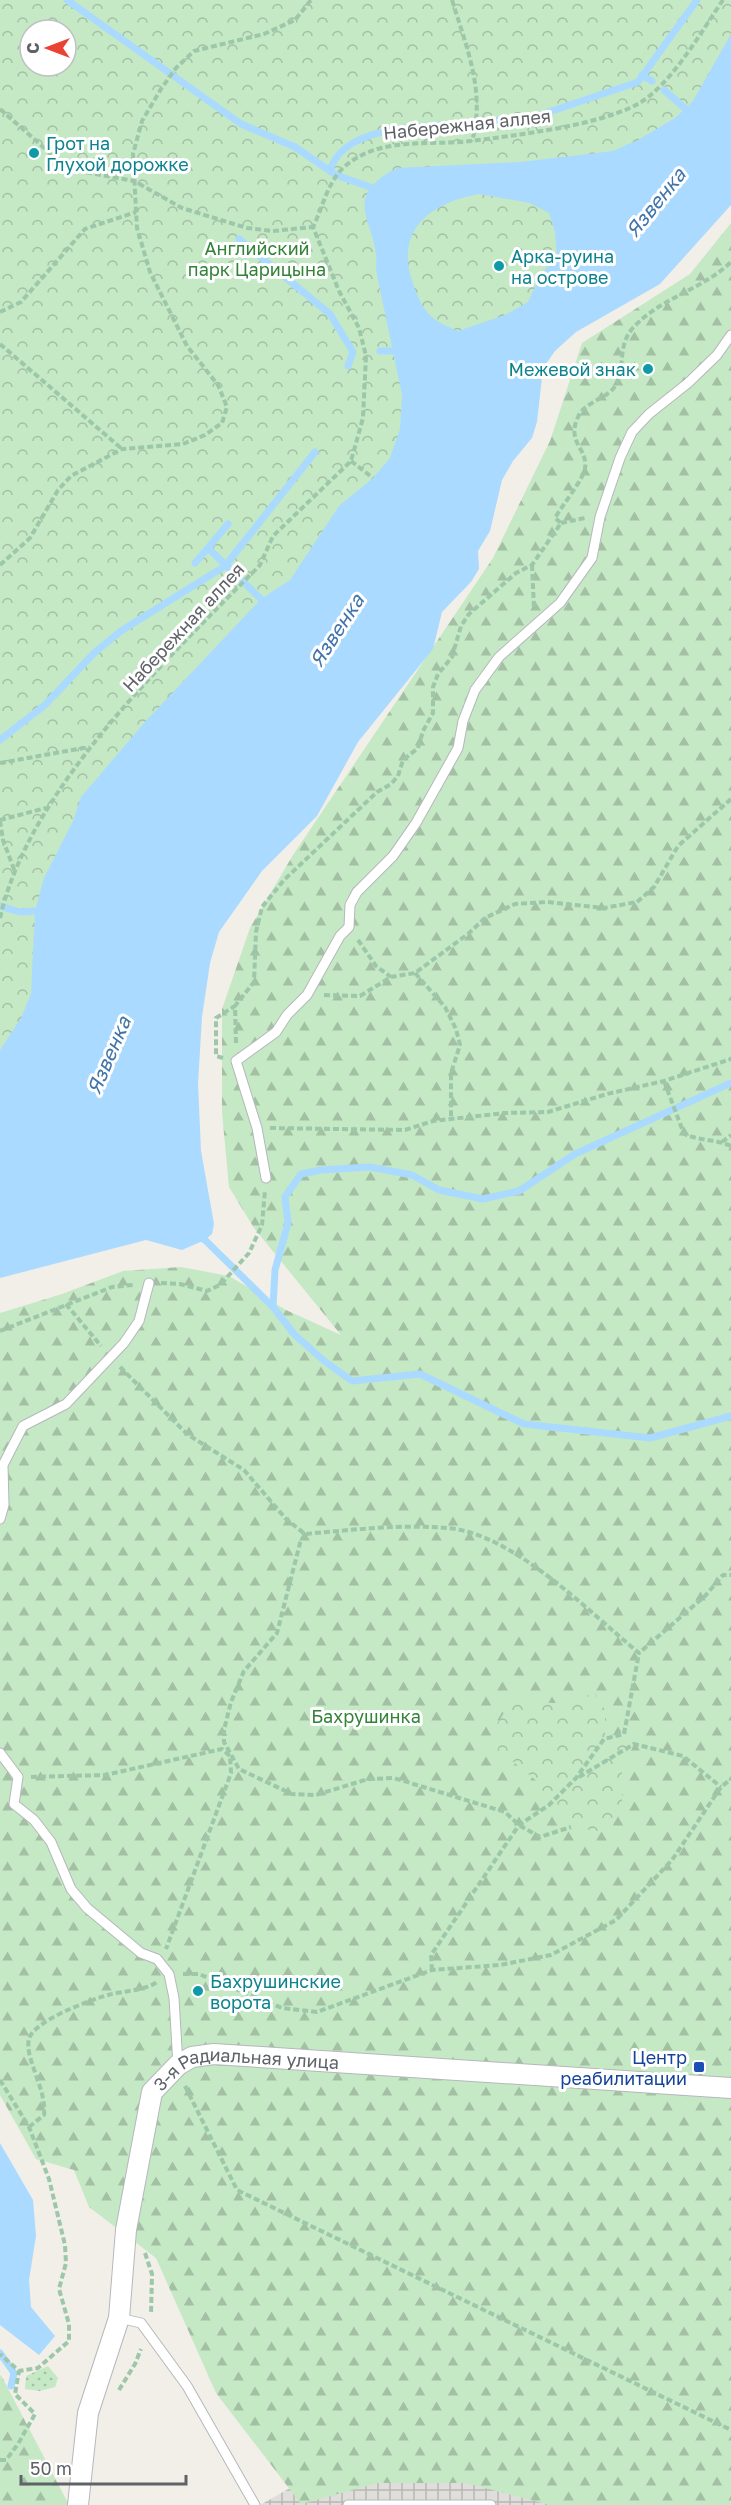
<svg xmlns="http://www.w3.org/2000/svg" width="731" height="2505" viewBox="0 0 731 2505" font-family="'Golos Text',sans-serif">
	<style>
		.industrial { fill: url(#industrial-grid) }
		.grass { fill: url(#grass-dots) }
		.forest { fill: url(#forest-firs) }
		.park { fill: url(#park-crowns); fill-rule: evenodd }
		.water { fill: #aadaff; fill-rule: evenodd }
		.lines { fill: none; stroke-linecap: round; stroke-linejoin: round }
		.stream { stroke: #aadaff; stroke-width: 7 }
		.lane-casing { stroke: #b5b8bc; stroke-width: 11 }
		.street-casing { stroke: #b5b8bc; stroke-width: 22 }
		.path { stroke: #9cc7a9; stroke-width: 4; stroke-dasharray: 6 3; stroke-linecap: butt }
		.lane { stroke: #fff; stroke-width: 9 }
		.street { stroke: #fff; stroke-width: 20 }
		.culture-dot { fill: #0f9aa8; stroke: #fff; stroke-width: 2 }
		.transit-dot { fill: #1a4fb4; stroke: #fff; stroke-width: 2 }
		.labels { text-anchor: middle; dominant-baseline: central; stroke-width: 6; stroke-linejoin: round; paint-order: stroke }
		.street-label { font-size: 18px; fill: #5f6368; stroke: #fff }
		.culture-label { font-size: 18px; fill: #0d838f; stroke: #fff; text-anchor: start }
		.park-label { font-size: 18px; fill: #348238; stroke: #fff }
		.transit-label { font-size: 18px; fill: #164399; stroke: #fff; text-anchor: end }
		.water-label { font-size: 20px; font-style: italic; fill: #4174aa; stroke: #fff }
	</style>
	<defs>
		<pattern id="industrial-grid" width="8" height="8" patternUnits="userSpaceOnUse" patternTransform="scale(1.5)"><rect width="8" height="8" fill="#e0deda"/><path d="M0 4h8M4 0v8" fill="none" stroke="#b9b8b5"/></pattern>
		<pattern id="grass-dots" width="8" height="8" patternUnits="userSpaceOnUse" patternTransform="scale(1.5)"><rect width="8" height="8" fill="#c5e8c5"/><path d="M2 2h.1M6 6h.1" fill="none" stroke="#a3c0a4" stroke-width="1.8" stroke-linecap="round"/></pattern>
		<pattern id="forest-firs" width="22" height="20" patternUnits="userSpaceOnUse" patternTransform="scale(1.5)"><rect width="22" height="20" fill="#c5e8c5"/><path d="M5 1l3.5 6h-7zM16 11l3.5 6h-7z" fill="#a3c0a4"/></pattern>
		<pattern id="park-crowns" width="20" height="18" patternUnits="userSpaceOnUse" patternTransform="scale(1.5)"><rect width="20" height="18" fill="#c5e8c5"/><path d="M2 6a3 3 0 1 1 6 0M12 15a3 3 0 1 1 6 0" fill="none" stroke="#a3c0a4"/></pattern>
	</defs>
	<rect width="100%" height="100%" fill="#f1efe8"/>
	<!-- industrial -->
	<path class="industrial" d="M503 2474 611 2505H260L306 2479Z"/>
	<!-- grass -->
	<path class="grass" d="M48 2366 58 2378 55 2387 40 2391 25 2389 26 2376Z"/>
	<!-- forest -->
	<path class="forest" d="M731 223V2505H550L466 2483H378L301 2504 216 2393 156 2258 89 2207 74 2170 36 2159 0 2095V1313L62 1294 123 1271 181 1267 229 1276 286 1310 341 1335 254 1228 229 1187 222 1112V1009L250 928 293 855 493 558 550 441 582 343 690 274Z
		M0 2375 2 2377 69 2505H0Z"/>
	<!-- park -->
	<path class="park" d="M0 0H731V104L635 231 0 1176ZM30 30H66V66H30Z
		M595 1693 605 1710V1739L622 1732 634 1744 622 1770V1808L598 1831 571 1827 549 1805 539 1783 499 1750 493 1730 516 1694C550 1707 561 1705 595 1693Z"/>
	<!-- water -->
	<path class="water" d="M731 34V205L660 284 576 332 555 351 543 368 537 422 532 438 513 461 502 480 490 531 478 551 479 569 471 582 442 612 433 649 358 742 317 816 262 871 219 932 210 963 202 1017 198 1084 201 1151 214 1224 212 1234 205 1240 182 1250 146 1240 0 1278V1050L21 1018 31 994 35 911 44 878 73 821 81 797 145 722 261 599 290 580 339 506 373 478 390 458 400 429 402 395 376 270C382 225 335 200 397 168L521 162 613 151 638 140 675 118 693 101ZM479 194 530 203 549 213 555 232 557 255 540 276 528 302 505 315 458 331C429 319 424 313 413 284 394 230 430 203 479 194Z
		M0 2143 33 2200 36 2236 29 2280 31 2307 55 2336 39 2355 0 2325Z"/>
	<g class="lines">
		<!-- stream -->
		<path class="stream" d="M67 0 241 124 295 147 336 175 370 187 375 193
			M642 75 652 81
			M664 90 686 109
			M483 121 528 119 638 82 697 0
			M330 171C342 123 433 126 471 124
			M239 239 330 314 353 352 348 366
			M380 351H393
			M228 524 208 548 261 599
			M195 563 208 548
			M0 740 45 705 94 653 121 631 225 566 315 452
			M0 906 20 912 35 911
			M198 1237 205 1240 273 1307 294 1334 323 1360 352 1381 420 1374 524 1424 650 1438 731 1416
			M273 1307 275 1270 288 1223 285 1197 301 1174 321 1170 370 1167 412 1175 439 1190 483 1199 519 1191 575 1154 731 1083
			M0 2353 14 2373 11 2386"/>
		<!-- lane casing -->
		<g class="lane-casing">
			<path id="lane" d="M266 1178 257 1128 236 1061 276 1032 287 1015 307 995 340 936 349 927 350 905 357 892 393 856 416 823 458 748 463 721 475 690 499 657 560 603 592 558 600 517 620 458 632 432 649 414 688 383 717 355 731 335
				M0 1519 4 1505 3 1465 23 1426 66 1404 124 1343 139 1321 149 1283
				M0 1753 18 1777 14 1804 34 1820 51 1842 71 1889 87 1908 141 1953 157 1959 169 1974 174 1998 178 2065
				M119 2318 141 2323 187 2386 255 2505
				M348 2505H491"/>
		</g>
		<!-- street casing -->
		<g class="street-casing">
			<g id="street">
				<path id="s1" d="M78 2505 88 2413 119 2318 126 2230 152 2092 178 2065 192 2057 214 2054 731 2088"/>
			</g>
		</g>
		<!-- path -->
		<path class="path" d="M452 0C466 46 486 92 472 141
			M0 109 59 161 85 172 134 181 182 208 247 228 273 231 313 227
			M0 312 21 302 85 229 136 212
			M0 344 122 449
			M351 461 373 478
			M561 523 585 518
			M0 565 30 538 58 490 71 476 122 449 183 444 205 435 222 423 227 407 218 385 187 346 150 272 137 228 133 154 142 121 161 89 176 68 194 51 264 34 295 20 311 0
			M532 565 534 608
			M0 763 89 747
			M0 820 46 808
			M0 821 3 840 15 872
			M0 918C30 786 168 659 260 565L273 536 351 461 363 418 366 356 359 328 339 291 313 227C323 207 327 183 344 167 379 136 428 146 471 141 518 135 595 126 636 105 670 87 701 32 723 0
			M358 940 376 966 391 977
			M415 973 445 1007 456 1029 460 1045 451 1073V1119
			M324 995 360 996 391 977 415 973 468 934 485 918 515 904 547 902 604 908 637 902 654 887 678 846 731 799
			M236 1043 235 1006 254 982 256 932 262 907 284 880 377 792 391 784 398 776 403 760 418 748 423 731 433 713V687L438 674 452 657 461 626 469 614 516 573 532 565 561 523 555 518C561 507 585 477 585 468 588 448 566 443 578 417 584 403 604 399 613 389 627 372 616 348 632 329 659 298 702 290 731 262
			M223 1058 216 1056V1018L235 1006
			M664 1081 684 1134C700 1141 715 1139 731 1146
			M270 1128 405 1130 433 1121 505 1113 548 1112 607 1094 664 1081 731 1059
			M722 1142 731 1135
			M161 1283 180 1284 207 1291 220 1285 249 1253 262 1225 265 1190
			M66 1304 101 1346
			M0 1331 112 1287 133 1285
			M120 1367 187 1434 244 1470 286 1519 305 1534C351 1530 400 1524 447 1528 513 1533 589 1612 639 1653L705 1596 723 1575H731
			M305 1534 300 1543 277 1633 244 1671 231 1702 224 1730V1742L239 1769 292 1794 316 1795 368 1779 394 1778 505 1812 519 1825 540 1837 571 1827
			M31 1777 105 1775 222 1749 230 1756 231 1773 166 1949
			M579 1777 634 1744 683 1756 721 1787
			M432 1970 431 1955 519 1825 549 1805 576 1778 604 1739 624 1734 639 1653
			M183 1974H199L282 2008 317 2012 432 1970 500 1965 551 1955 616 1920 672 1860 721 1787 731 1779
			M0 2080 29 2127 49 2179 65 2245 66 2263 59 2289 69 2324V2341L38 2368 19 2371 0 2354
			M185 2086 237 2190 731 2430
			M29 2127 44 2115C47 2089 24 2058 29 2039 33 2021 90 2000 108 1995 123 1991 144 1991 157 1982
			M145 2253 152 2274 151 2314
			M119 2390 135 2364 141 2349
			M0 2460H6L18 2444 35 2414 15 2394 19 2371"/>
		<!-- lane -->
		<use href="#lane" class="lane"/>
		<!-- street -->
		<use href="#street" class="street"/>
	</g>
	<!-- markers -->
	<g class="culture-dot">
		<circle cx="34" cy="153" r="6"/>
		<circle cx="499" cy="266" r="6"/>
		<circle cx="648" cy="369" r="6"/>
		<circle cx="198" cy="1991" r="6"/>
	</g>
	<rect class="transit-dot" x="693" y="2061" width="12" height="12" rx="3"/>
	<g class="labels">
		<!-- street labels -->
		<g class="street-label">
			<text transform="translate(467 124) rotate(-6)">Набережная аллея</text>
			<text transform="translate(183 627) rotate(-47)">Набережная аллея</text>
			<text stroke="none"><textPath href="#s1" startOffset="525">3-я Радиальная улица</textPath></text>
		</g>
		<!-- culture labels -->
		<g class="culture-label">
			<text x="46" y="143">Грот на<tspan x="46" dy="21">Глухой дорожке</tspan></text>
			<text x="511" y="256">Арка-руина<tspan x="511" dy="21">на острове</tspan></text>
			<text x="636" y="369" text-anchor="end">Межевой знак</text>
			<text x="210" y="1981">Бахрушинские<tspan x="210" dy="21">ворота</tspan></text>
		</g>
		<!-- park labels -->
		<g class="park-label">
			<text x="257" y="248">Английский<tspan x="257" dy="21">парк Царицына</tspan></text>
			<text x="366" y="1716">Бахрушинка</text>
		</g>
		<!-- transit labels -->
		<g class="transit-label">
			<text x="687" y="2057">Центр<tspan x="687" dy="21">реабилитации</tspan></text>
		</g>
		<!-- water labels -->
		<g class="water-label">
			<text transform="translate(655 202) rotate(-51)">Язвенка</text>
			<text transform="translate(336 630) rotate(-57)">Язвенка</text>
			<text transform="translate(108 1055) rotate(-67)">Язвенка</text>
		</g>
	</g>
	<!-- north arrow -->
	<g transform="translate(48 48) rotate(270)"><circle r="28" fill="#ffffff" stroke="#bfc1c3" stroke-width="1.5"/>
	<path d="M0-4.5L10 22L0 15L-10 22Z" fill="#ea4335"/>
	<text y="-9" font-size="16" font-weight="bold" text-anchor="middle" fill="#5f6368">С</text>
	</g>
	<!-- scale -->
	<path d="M21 2475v9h165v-9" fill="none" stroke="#5f6368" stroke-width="3"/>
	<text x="30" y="2475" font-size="18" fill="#5f6368" stroke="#ffffff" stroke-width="4.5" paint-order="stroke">50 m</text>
</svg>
